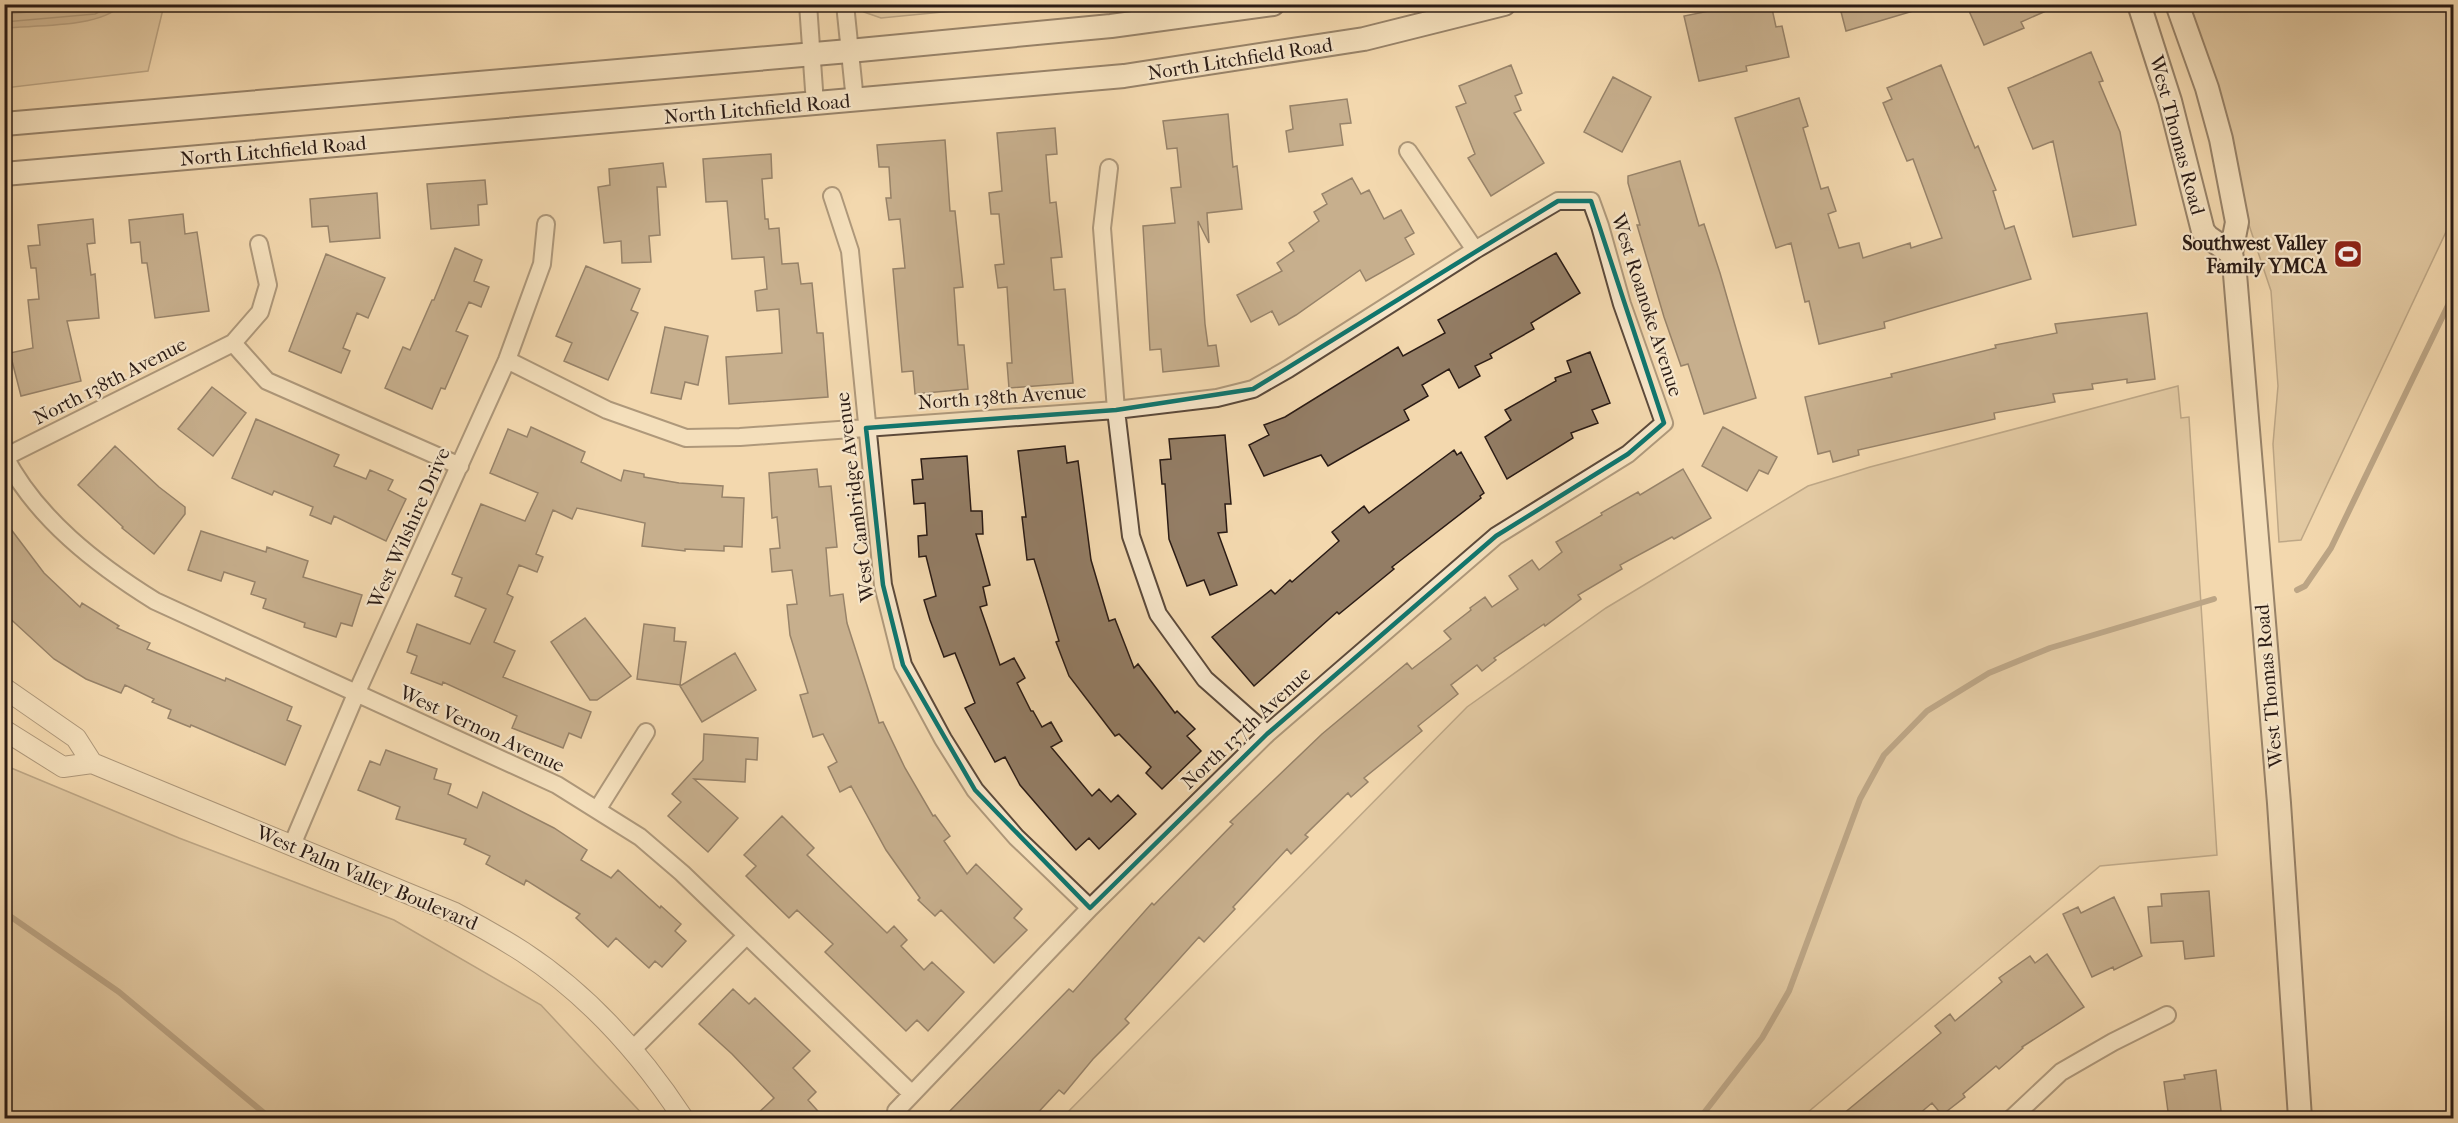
<svg xmlns="http://www.w3.org/2000/svg" width="2458" height="1123" viewBox="0 0 2458 1123" font-family="'IM FELL French Canon',serif">
	<style>
		.green { fill: #d1b894; stroke: #7e6a54; stroke-width: 1.5 }
		.water { fill: #af987a; stroke: #7a6652; stroke-width: 1.5 }
		.lines { fill: none; stroke-linecap: round; stroke-linejoin: round }
		.shore { stroke: #6c5a48; stroke-width: 1.5 }
		.stream { stroke: #7a6652; stroke-width: 6 }
		.building { fill: #937d65; stroke: #2a1b15; stroke-width: 1.5 }
		.minor-casing { stroke: #5c4a3b; stroke-width: 20 }
		.tertiary-casing { stroke: #5c4a3b; stroke-width: 22 }
		.secondary-casing { stroke: #2a1b15; stroke-width: 26 }
		.minor { stroke: #f7e6ca; stroke-width: 16 }
		.tertiary { stroke: #f7e6ca; stroke-width: 20 }
		.secondary { stroke: #f7e6ca; stroke-width: 22 }
		.marked { fill: none; stroke: #0f766e; stroke-width: 4.5; stroke-linejoin: round }
		.labels { text-anchor: middle; dominant-baseline: central; stroke-width: 4.5; stroke-linejoin: round; paint-order: stroke }
		.street-label { font-size: 20px; fill: #2a1b15; stroke: #f7e6ca }
		.poi-label { font-size: 20px; font-weight: bold; fill: #2a1b15; stroke: #f7e6ca; text-anchor: end }
	</style>
	<rect width="100%" height="100%" fill="#f3d8ae"/>
	<filter id="stains"><feTurbulence type="fractalNoise" baseFrequency=".00333" numOctaves="4"/><feColorMatrix values="0 0 0 0 .2 0 0 0 0 .09 0 0 0 0 .02 0 0 0 .5 -.17"/></filter>
	<radialGradient id="worn" r=".72"><stop offset=".6" stop-color="#630" stop-opacity="0"/><stop offset="1" stop-color="#630" stop-opacity=".3"/></radialGradient>
	<!-- green -->
	<path class="green" d="M4 5H164L148 71 5 88Z
		M859 5H1147L1130 7 1015 5 881 18 864 12Z
		M2189 5H2453V217L2301 540 2279 542 2273 444 2278 386 2271 291 2246 216Z
		M2178 386 2181 418 2189 417 2217 855 2100 866 1801 1118H1062L1467 707 1606 608 1808 486 1870 467Z
		M4 765 179 838 394 920 541 1005 646 1118H5Z"/>
	<!-- water -->
	<path class="water" d="M5 4H122V5C98 28 39 25 5 28Z"/>
	<g class="lines">
		<!-- shore -->
		<path class="shore" d="M4 14 93 7 99 4
			M4 22 95 14 114 4"/>
		<!-- stream -->
		<path class="stream" d="M2297 590 2305 586 2331 548 2454 293
			M4 912 119 992 270 1118
			M1700 1118 1762 1038 1789 991 1860 799 1884 755 1927 711 1989 673 2050 648 2214 599"/>
	</g>
	<!-- building -->
	<path class="building" d="M1744 4H1771L1776 27 1782 26 1789 57 1746 66 1747 71 1699 81 1684 16Z
		M1839 4H1920V9L1846 31Z
		M1966 4H2062L2021 22 2024 28 1984 45Z
		M2091 52 2103 81 2099 82 2120 132 2136 225 2073 237 2053 141 2033 149 2008 88Z
		M1511 65 1522 93 1515 96 1521 110 1514 113 1544 163 1491 196 1468 158 1475 154 1456 107 1466 103 1459 86Z
		M1941 65 1975 148 1978 146 1996 190 1993 191 2005 229 2014 226 2031 279 1884 322 1885 328 1819 344 1809 301 1805 302 1791 243 1776 248 1735 118 1799 98 1808 126 1803 128 1821 189 1828 187 1836 211 1828 214 1839 248 1859 243 1863 258 1910 243 1911 248 1942 238 1913 159 1907 161 1883 103 1892 99 1887 88Z
		M1613 77 1651 97 1622 152 1584 132Z
		M1347 99 1351 123 1340 124 1343 145 1289 152 1286 131 1293 129 1290 106Z
		M1228 114 1233 167 1237 166 1242 209 1207 213 1209 243 1198 221 1205 324 1208 346 1216 345 1219 366 1163 372 1161 349 1150 350 1143 226 1175 223 1171 188 1181 187 1177 148 1167 149 1163 121Z
		M1055 128 1057 154 1046 155 1050 203 1056 202 1062 257 1051 258 1054 290 1065 289 1073 383 1009 388 1007 363H1012L1007 287 998 288 995 265 1004 264 999 214H991L989 193 1002 191 997 133Z
		M945 140 950 211H955L963 287 954 288 958 345H964L968 389 915 394 913 371 902 372 893 269 905 268 900 219 889 220 886 198H891L889 167H879L877 145Z
		M771 154 772 178 762 179 765 219H768L769 229 779 228 782 264 798 263 801 284 812 283 817 333H823L828 397 729 404 726 357 782 353 779 309 757 311 755 291 767 289 764 257 732 259 727 201 706 202 703 159Z
		M1680 161 1699 226 1704 224 1720 273 1756 398 1704 414 1688 364 1681 366 1664 317 1637 225H1640L1628 183V176Z
		M663 163 666 187H657L660 235 649 236 651 262 622 263 621 241 604 243 598 187 610 185 609 169Z
		M1352 178 1361 194 1369 190 1384 219 1401 210 1414 233 1405 238 1414 254 1366 281 1360 270 1296 315 1279 325 1272 311 1251 322 1237 295 1282 271 1277 263 1294 251 1289 243 1319 221 1314 212 1327 204 1322 194Z
		M485 180 487 204 478 205 479 225 431 229 427 184Z
		M377 193 380 238 330 242 328 226 312 227 310 199Z
		M183 214 185 234 197 232 209 311 155 318 147 263H142L140 242 131 243 129 220Z
		M93 219 95 243 87 244 91 275 95 274 99 318 67 321 81 381 21 396 10 353 33 348 28 300 39 299 36 268H31L28 246 40 245 38 225Z
		M455 248 482 260 474 281 489 287 481 307 469 302 456 331 468 336 445 389 441 388 432 409 385 388 403 347 410 350 432 300H434Z
		M1556 253 1580 293 1531 323 1534 329 1490 354 1492 358 1475 366 1480 376 1459 388 1449 369 1422 385 1428 396 1404 410 1409 420 1328 466 1321 455 1264 476 1249 445 1269 435 1264 425 1285 417 1398 347 1403 356 1445 333 1438 320Z
		M326 254 385 278 368 318 357 313 343 348 350 351 341 373 289 351Z
		M586 266 640 289 631 310 638 313 608 380 564 361 572 343 556 336Z
		M2147 313 2155 379 2127 383V379L2092 384 2093 389 2053 394 2055 402 1994 413 1995 419 1858 450 1859 455 1833 462 1830 451 1818 454 1805 397 1892 377 1891 374 1996 348 1995 345 2057 333 2055 324Z
		M665 327 708 336 698 385 685 382 681 399 651 393Z
		M1590 352 1610 403 1592 410 1598 423 1571 433 1573 438 1507 479 1485 437 1511 420 1505 410 1556 381 1555 378 1571 372 1567 361Z
		M212 387 246 413 213 456 178 429Z
		M256 419 339 455 334 466 366 479 370 470 393 480 388 490 406 499 386 541 334 516 331 524 310 515 313 507 274 491 272 495 232 478Z
		M531 427 585 452 581 462 621 481 624 470 644 474V477L679 483 723 486 722 497 744 498 742 547 724 546V551L685 549V551L642 546 645 523 577 508 572 519 553 510 536 554 543 557 537 572 519 565 507 594 513 597 494 642 515 651 503 677 591 712 581 738 569 733 563 748 512 728 517 716 443 682 442 685 411 673 417 656 407 652 417 624 470 644 486 609 455 596 462 578 452 574 481 504 525 521 538 493 490 473 508 429 527 437Z
		M1723 427 1777 457 1768 474 1759 470 1747 491 1702 466Z
		M1225 435 1231 504H1225L1227 532 1218 533 1237 585 1210 595 1204 580 1187 586 1169 539 1165 484H1162L1160 460 1171 459 1169 439Z
		M115 446 159 487 185 507V514L154 554 122 528 123 527 78 485Z
		M1065 446 1067 463 1078 461 1091 560 1109 621 1115 619 1134 668 1138 664 1175 713 1177 711 1195 729 1187 736 1201 751 1162 789 1146 773 1151 767 1119 734 1115 736 1069 676 1056 642 1059 641 1034 559 1027 560 1022 517H1026L1018 451Z
		M1454 450 1457 455 1461 452 1484 493 1480 496 1481 498 1392 567 1394 569 1339 614 1337 612 1254 686 1212 637 1271 590 1275 594 1290 580 1292 582 1339 541 1332 532 1364 506 1369 513Z
		M967 456 971 511H982L983 534H976L990 585 983 587 987 605 980 607 1000 665 1014 658 1025 678 1017 683 1031 711H1033L1042 727 1051 722 1062 741 1051 747 1092 796 1099 789 1111 802 1118 795 1136 814 1099 849 1089 838 1076 850 1020 785 1005 757 995 762 965 708 975 703 955 653 944 657 930 620 924 600 936 596 926 556 919 557 918 536 927 535 925 503 914 504 912 480 923 479 921 459Z
		M817 469 819 487 831 486 837 547 826 548 830 596 843 594 847 623 879 723 883 722 905 768 933 816 935 815 950 836 944 841 967 874 976 864 1022 909 1014 918 1027 930 994 963 941 910 935 916 918 900 920 898 886 850 851 786 840 792 828 767 837 762 823 734 813 737 800 695 808 693 790 635 787 605 797 604 792 570 772 572 770 549 780 548 777 517 772 518 769 473Z
		M1683 469 1711 518 1674 539 1672 537 1620 565 1622 569 1578 595 1581 599 1545 626 1544 624 1494 658 1496 660 1482 671 1477 665 1451 685 1458 694 1418 726 1422 731 1364 778 1368 782 1351 797 1348 793 1305 835 1308 837 1291 854 1287 849 1233 907 1235 909 1204 942 1199 937 1125 1019 1129 1023 1093 1059 1064 1094 1059 1090 1032 1119H942L1069 989 1073 992 1152 903 1154 905 1233 824 1230 822 1322 734 1407 663 1412 669 1451 639 1444 631 1471 610 1470 608 1485 597 1492 607 1518 589 1509 576 1532 560 1539 570 1562 552 1556 542 1602 515 1601 513 1638 492 1640 495Z
		M4 520 44 573 80 607 82 603 119 626 117 628 150 643 147 649 225 681 226 678 292 707 287 720 301 726 285 765 191 725 190 727 168 718 171 710 152 702 154 699 125 685 121 693 86 679 54 659 4 613Z
		M201 531 266 552 267 547 308 561 303 577 362 595 352 626 341 623 336 637 304 627 305 623 263 608 266 599 251 594 255 582 224 572 221 581 188 570Z
		M585 618 631 676 597 700H590L551 642Z
		M644 624 675 628 674 641 686 642 680 685 637 679Z
		M735 653 756 690 702 722 680 686Z
		M704 734 758 738 757 760 746 759 745 782 694 779 738 818 708 852 668 816 681 802 672 794 703 760Z
		M386 750 437 769 434 779 451 784 448 794 477 808 483 792 554 828 587 850 581 860 611 878 618 870 660 908 661 906 681 924 675 931 686 941 662 967 655 961 649 968 616 938 608 947 576 918 580 914 526 880 524 885 486 864 490 856 464 844 466 839 396 819 400 807 358 790 370 761 380 765Z
		M782 816 814 848 807 855 887 933 894 926 907 940 901 946 924 970 932 962 964 992 928 1031 917 1020 906 1031 825 952 833 944 797 910 789 918 746 876 756 866 744 855Z
		M2209 891 2214 956 2185 959 2183 941 2151 943 2148 907 2162 906 2161 894Z
		M2114 897 2142 956 2114 970 2113 967 2092 977 2063 914 2078 907 2081 913Z
		M2047 954 2084 1007 2022 1047 2023 1048 1999 1069 1996 1066 1963 1094 1965 1097 1942 1115 1932 1103 1913 1119H1837L1941 1033 1935 1026 1950 1014 1955 1021 2002 982 1999 978 2030 956 2035 963Z
		M733 989 749 1004 755 998 810 1051 793 1068 816 1092 808 1100 825 1119H752L774 1098 732 1054 699 1024Z
		M2216 1070 2222 1119H2169L2164 1082 2185 1079 2184 1075Z"/>
	<g class="lines">
		<!-- minor casing -->
		<g class="minor-casing">
			<path id="minor" d="M808 4 815 104
				M845 4 855 101
				M1408 151 1475 250
				M1109 168 1102 228 1116 410 1131 536 1158 614 1205 679 1267 734
				M832 196 850 251 883 585 903 665 943 739 975 790 1016 837 1090 908
				M233 343 267 381 460 466
				M507 360 607 410 686 438 740 437 1116 410 1217 398 1253 389 1288 369 1475 250 1558 201H1591L1600 226 1622 304 1664 423 1628 454 1496 536 1267 734 1090 908 896 1111
				M4 455C36 518 97 565 155 601L557 785 640 837 682 873 912 1094
				M5 457 233 343 260 312 268 285 259 244
				M597 810 646 732
				M292 845 356 694 507 360 542 264 546 224
				M632 1050 746 936
				M2012 1118 2061 1072 2113 1042 2167 1015"/>
		</g>
		<!-- tertiary casing -->
		<g class="tertiary-casing">
			<path id="tertiary" d="M4 688 76 738 92 763
				M4 730 63 767 92 763 455 913C478 925 501 938 523 952 587 994 641 1054 683 1118"/>
		</g>
		<!-- secondary casing -->
		<g class="secondary-casing">
			<path id="secondary" d="M2139 4 2170 101 2203 231 2208 237 2231 253
				M2177 4 2207 88 2221 139 2237 222 2231 253 2235 274 2279 803 2300 1118
				M4 124 849 51 1111 26 1273 4
				M4 174 1124 76 1364 39 1504 4"/>
		</g>
		<!-- minor -->
		<use href="#minor" class="minor"/>
		<!-- tertiary -->
		<use href="#tertiary" class="tertiary"/>
		<!-- secondary -->
		<use href="#secondary" class="secondary"/>
	</g>
	<!-- marked area -->
	<path d="M0 0H2458V1123H0ZM1558 201H1591L1664 423 1628 454 1496 536 1267 734 1090 908 975 790 903 665 883 585 866 428 1116 410 1253 389Z" fill="#f3d8ae" fill-opacity=".55" fill-rule="evenodd"/>
	<path class="marked" d="M1558 201H1591L1664 423 1628 454 1496 536 1267 734 1090 908 975 790 903 665 883 585 866 428 1116 410 1253 389Z"/>
	<!-- icons -->
	<defs>
		<g id="stadium-square" transform="scale(1.5)"><rect x="-9" y="-9" width="18" height="18" rx="4" fill="#8f2418" stroke="#f7e6ca"/><path d="M0-5a6.5 5 0 1 0 0 10a6.5 5 0 1 0 0-10ZM-3.5-1.8h7v3.6h-7Z" fill="#fff"/></g>
	</defs>
	<g fill-rule="evenodd">
		<use href="#stadium-square" x="2348" y="254"/>
	</g>
	<g class="labels">
		<!-- street labels -->
		<g class="street-label">
			<text transform="translate(1240 59) rotate(-9)">North Litchfield Road</text>
			<text transform="translate(757 109) rotate(-5)">North Litchfield Road</text>
			<text transform="translate(2177 135) rotate(75)">West Thomas Road</text>
			<text transform="translate(273 151) rotate(-5)">North Litchfield Road</text>
			<text transform="translate(1647 305) rotate(72)">West Roanoke Avenue</text>
			<text transform="translate(110 381) rotate(-27)">North 138th Avenue</text>
			<text transform="translate(1002 397) rotate(-4)">North 138th Avenue</text>
			<text transform="translate(855 497) rotate(-97)">West Cambridge Avenue</text>
			<text transform="translate(409 528) rotate(-66)">West Wilshire Drive</text>
			<text transform="translate(2269 686) rotate(-95)">West Thomas Road</text>
			<text transform="translate(1246 728) rotate(-43)">North 137th Avenue</text>
			<text transform="translate(482 729) rotate(25)">West Vernon Avenue</text>
			<text transform="translate(367 878) rotate(23)">West Palm Valley Boulevard</text>
		</g>
		<!-- poi labels -->
		<g class="poi-label">
			<text x="2327" y="243">Southwest Valley<tspan x="2327" dy="23">Family YMCA</tspan></text>
		</g>
	</g>
	<!-- margin -->
	<rect width="2458" height="1123" fill="none" stroke="#f3d8ae" stroke-width="24"/>
	<rect x="6" y="6" width="2446" height="1111" fill="none" stroke="#2a1b15" stroke-width="3"/>
	<rect x="12" y="12" width="2434" height="1099" fill="none" stroke="#2a1b15" stroke-width="1.5"/>
	<rect width="100%" height="100%" filter="url(#stains)"/>
	<rect width="100%" height="100%" fill="url(#worn)"/>
</svg>
